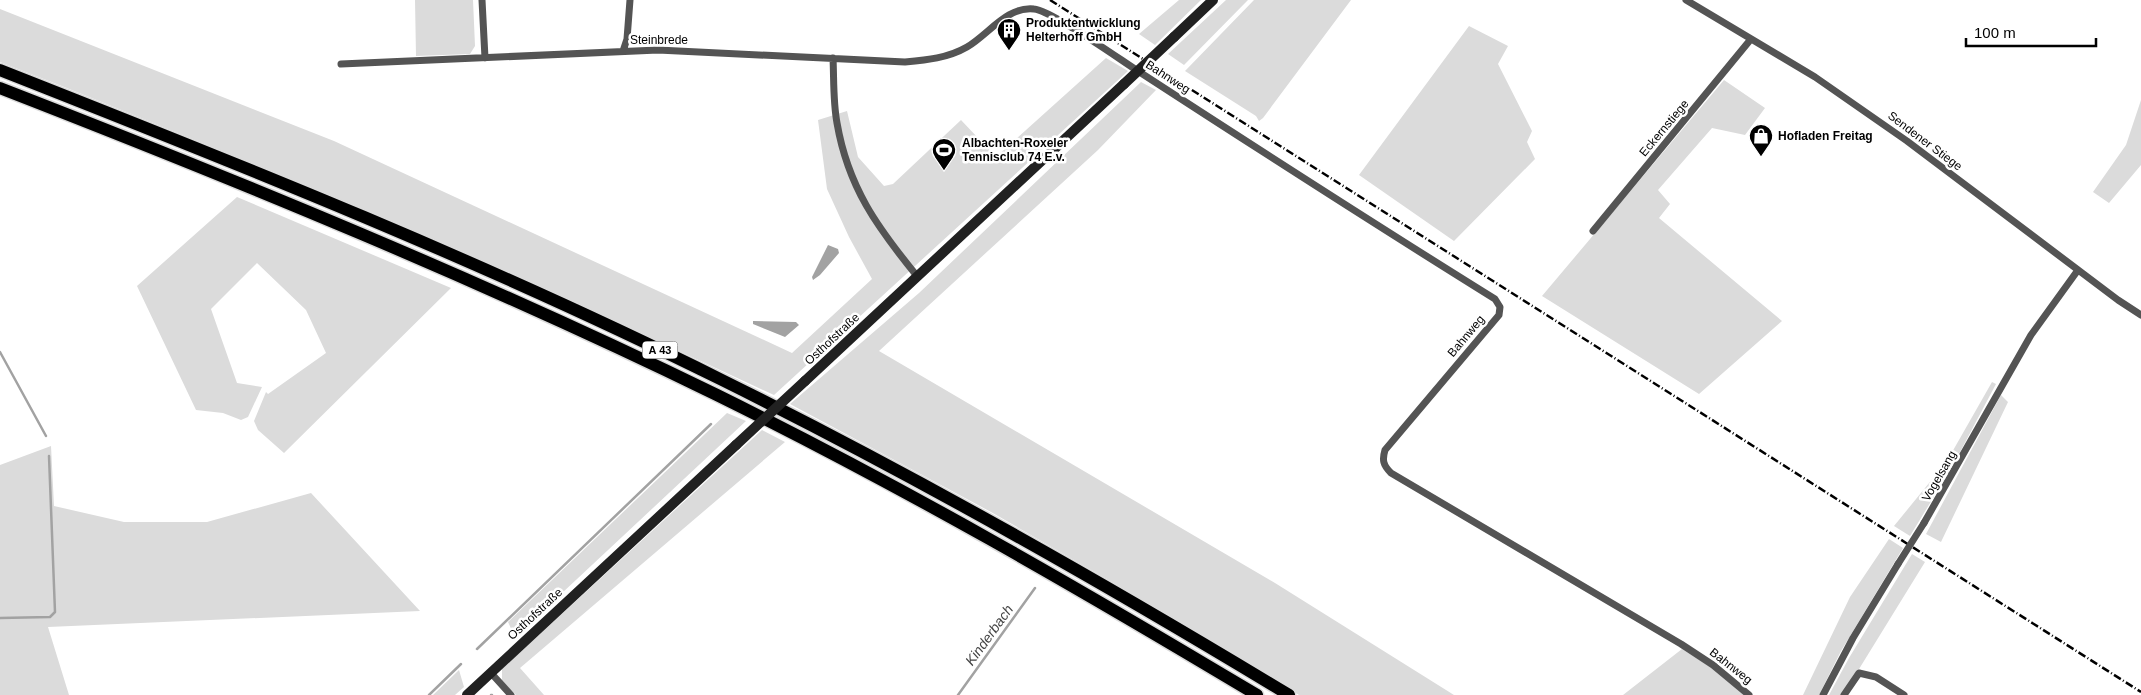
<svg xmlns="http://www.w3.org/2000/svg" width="2141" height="695" viewBox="0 0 2141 695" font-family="Arial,sans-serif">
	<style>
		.green { fill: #dbdbdb }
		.water { fill: #a2a2a2 }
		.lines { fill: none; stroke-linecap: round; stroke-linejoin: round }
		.stream { stroke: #a2a2a2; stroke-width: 2.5 }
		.highway-casing { stroke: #dbdbdb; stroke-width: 15 }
		.street { stroke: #545454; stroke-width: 7 }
		.secondary { stroke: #212121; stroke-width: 10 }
		.highway { stroke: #000; stroke-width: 12 }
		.rail { stroke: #000; stroke-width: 2.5; stroke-dasharray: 8 2.5 1 2.5; stroke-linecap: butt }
		.street-bridge { stroke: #545454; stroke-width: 7 }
		.secondary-bridge { stroke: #212121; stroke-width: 10 }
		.labels { text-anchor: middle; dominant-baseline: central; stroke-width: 5; stroke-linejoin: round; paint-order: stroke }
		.shield { fill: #fff; stroke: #4c4c4c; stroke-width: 1 }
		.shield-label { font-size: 11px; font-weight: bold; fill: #000 }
		.poi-label { font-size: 12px; font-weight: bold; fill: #000; stroke: #fff; text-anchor: start }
		.street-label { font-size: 12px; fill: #000; stroke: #fff }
		.water-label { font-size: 14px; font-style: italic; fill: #434343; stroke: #fff }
	</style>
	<rect width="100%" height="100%" fill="#fff"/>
	<!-- green -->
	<path class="green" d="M415 0H473L475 46 470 54 416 56Z
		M1179 0H1201L1155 45 1139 34Z
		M1226 0H1248L1184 65 1168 54Z
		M1254 0H1351L1263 118 1259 121 1256 116 1185 71Z
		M0 9 334 141 792 353 872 279 849 237 827 189 818 120 847 111 858 157 884 186 893 184 961 120 996 157 1106 58 1128 71 774 395C519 277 262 163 0 62Z
		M1469 26 1508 46 1498 64 1532 131 1527 142 1535 159 1454 241 1359 175Z
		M1724 80 1765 108 1745 135 1712 128 1658 190 1670 204 1659 218 1782 321 1699 394 1542 296Z
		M1141 82 1156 90 1098 150 879 351 1275 583 1454 695H1299L1107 579 991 512 790 404 919 293Z
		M2141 100V165L2109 203 2093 192 2126 145Z
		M237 197 451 288 284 453 258 430 254 421 266 392 268 394 326 353 306 310 257 263 211 309 237 383 262 387 248 417 241 420 223 413 196 410 137 286Z
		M1992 382 1996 384 1952 467 1910 536 1894 526 1947 461Z
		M2001 395 2008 402 1941 542 1926 534Z
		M727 413 746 421 515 637 508 622Z
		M762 430 785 442 520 668 544 695H516L502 681V669Z
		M51 446 54 506 124 522H207L311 493 420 611 48 627 69 695H0V465Z
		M1889 539 1903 548 1841 651 1819 695H1803L1850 597Z
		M1912 554 1925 562 1843 695H1829L1849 658Z
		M1682 649 1712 668 1744 695H1623Z
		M459 670 464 687 455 695H433Z"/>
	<!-- water -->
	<path class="water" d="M828 245 838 249 839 253 820 275 813 280 812 277Z
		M753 321 796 322 799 325 785 337 753 324Z"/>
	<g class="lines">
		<!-- stream -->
		<path class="stream" d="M0 352 46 436
			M0 618 50 617 55 612 49 456
			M477 649 711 424
			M429 695 461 664
			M491 695H492
			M958 695 1035 588"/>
		<!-- highway casing -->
		<g class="highway-casing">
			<path id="highway" d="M0 70C244 166 487 263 722 380 916 476 1104 583 1289 695
				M0 88C242 182 483 281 717 395 902 486 1080 589 1257 695"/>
		</g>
		<!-- street -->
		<path class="street" d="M482 0 485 58
			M1686 0 1815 77 1907 141 2118 300 2141 315
			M623 51 627 39 630 0
			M833 58C834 79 833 102 837 123 848 187 877 227 917 276
			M341 64 658 50 905 62C927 60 948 58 967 47 989 34 1007 6 1034 9 1051 10 1122 61 1141 73 1258 149 1376 225 1495 299L1500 307 1499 315 1385 450C1382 460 1383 465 1391 473L1681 644 1713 665 1749 695
			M1593 231 1751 39
			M1924 523 2031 335 2078 270
			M491 673 511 695
			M1823 695 1853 638 1898 564
			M1844 695 1859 673 1876 677 1904 695"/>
		<!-- secondary -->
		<path class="secondary" d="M1174 37 1213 0
			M805 381 1124 84
			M467 695 736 445"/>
		<!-- highway -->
		<use href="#highway" class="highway"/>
		<!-- rail -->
		<path class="rail" d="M1050 0 2141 692"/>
		<!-- street-bridge -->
		<path class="street-bridge" d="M1898 564 1924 523"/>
		<!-- secondary-bridge -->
		<path class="secondary-bridge" d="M1124 84 1174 37
			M736 445 805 381"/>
	</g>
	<!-- icons -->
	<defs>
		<g id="building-pin" transform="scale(1.25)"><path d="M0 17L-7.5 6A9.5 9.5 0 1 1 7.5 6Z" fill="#000" stroke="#fff"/><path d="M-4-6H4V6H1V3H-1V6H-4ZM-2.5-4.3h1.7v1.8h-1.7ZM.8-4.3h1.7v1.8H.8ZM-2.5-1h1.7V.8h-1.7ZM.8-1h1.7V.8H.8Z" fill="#fff"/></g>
		<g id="shop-pin" transform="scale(1.25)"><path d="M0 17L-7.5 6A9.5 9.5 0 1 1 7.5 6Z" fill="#000" stroke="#fff"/><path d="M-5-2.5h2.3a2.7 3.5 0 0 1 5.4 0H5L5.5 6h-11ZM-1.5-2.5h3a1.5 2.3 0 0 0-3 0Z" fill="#fff"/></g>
		<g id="stadium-pin" transform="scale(1.25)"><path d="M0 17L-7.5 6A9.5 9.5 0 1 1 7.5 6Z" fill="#000" stroke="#fff"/><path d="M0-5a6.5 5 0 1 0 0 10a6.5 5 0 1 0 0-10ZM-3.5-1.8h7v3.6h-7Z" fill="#fff"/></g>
	</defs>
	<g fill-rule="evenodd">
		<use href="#building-pin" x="1009" y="30"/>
		<use href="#shop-pin" x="1761" y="136"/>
		<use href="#stadium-pin" x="944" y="150"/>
	</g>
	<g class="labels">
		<!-- shield labels -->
		<rect class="shield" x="642.5" y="341.5" width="35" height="17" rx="4"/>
		<g class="shield-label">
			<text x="660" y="350">A 43</text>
		</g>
		<!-- poi labels -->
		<g class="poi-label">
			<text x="1026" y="23">Produktentwicklung<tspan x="1026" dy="14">Helterhoff GmbH</tspan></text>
			<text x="1778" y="136">Hofladen Freitag</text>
			<text x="962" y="143">Albachten-Roxeler<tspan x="962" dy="14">Tennisclub 74 E.v.</tspan></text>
		</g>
		<!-- street labels -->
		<g class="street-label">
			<text x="659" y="40">Steinbrede</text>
			<text transform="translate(1168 77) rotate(33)">Bahnweg</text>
			<text transform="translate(1664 128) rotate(-50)">Eckernstiege</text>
			<text transform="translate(1925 141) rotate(37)">Sendener Stiege</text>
			<text transform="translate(1466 336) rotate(-50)">Bahnweg</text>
			<text transform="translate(832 339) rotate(-43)">Osthofstraße</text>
			<text transform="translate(1939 476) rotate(-60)">Vogelsang</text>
			<text transform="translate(535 614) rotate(-43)">Osthofstraße</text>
			<text transform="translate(1731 666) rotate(38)">Bahnweg</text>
		</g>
		<!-- water labels -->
		<g class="water-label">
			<text transform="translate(989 635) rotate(-54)">Kinderbach</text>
		</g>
	</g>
	<!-- scale -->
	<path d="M1966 38v8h130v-8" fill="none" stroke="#000000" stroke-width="2.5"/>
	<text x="1974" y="38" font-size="15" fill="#000000" stroke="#ffffff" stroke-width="4" paint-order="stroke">100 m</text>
</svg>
